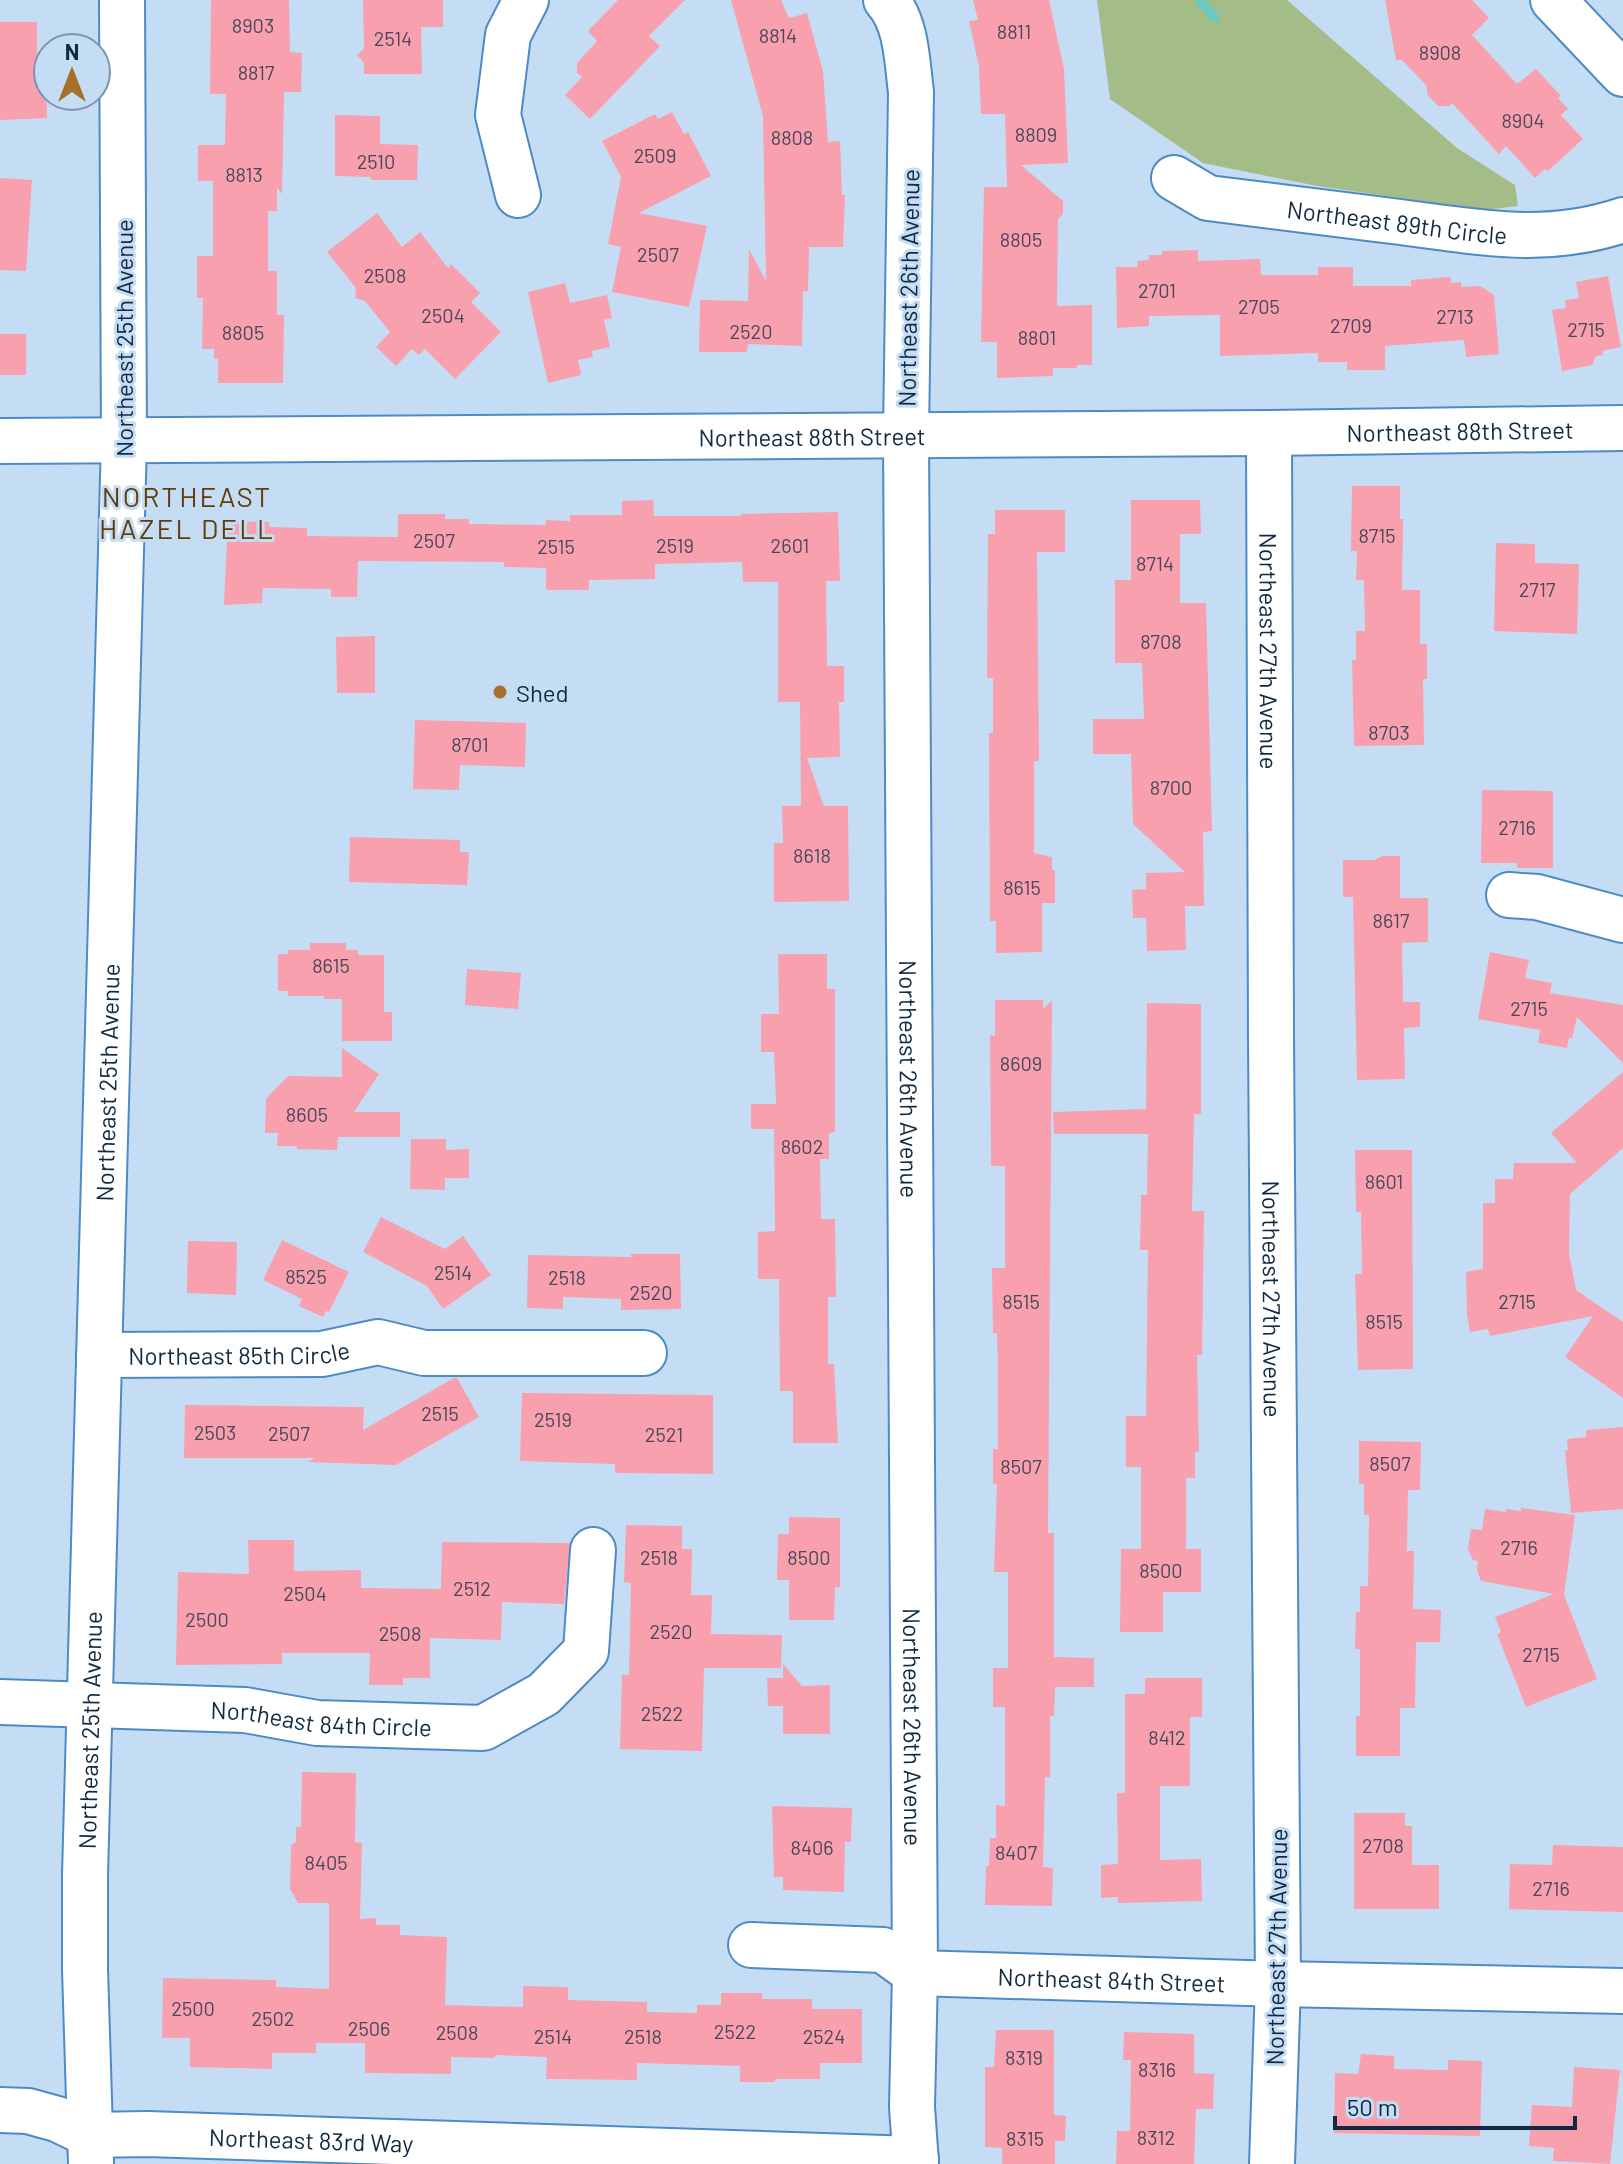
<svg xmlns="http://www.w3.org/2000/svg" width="1623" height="2164" viewBox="0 0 1623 2164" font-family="Barlow,sans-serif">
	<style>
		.green { fill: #a4bd88 }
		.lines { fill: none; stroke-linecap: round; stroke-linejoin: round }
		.stream { stroke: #6dc8c1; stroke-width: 10 }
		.building { fill: #f9a0af }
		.minor-casing { stroke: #4e8bc5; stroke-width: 48 }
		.minor { stroke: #fff; stroke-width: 44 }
		.poi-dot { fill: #a6702b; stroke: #c4ddf5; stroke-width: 3 }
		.labels { text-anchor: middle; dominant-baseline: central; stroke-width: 6; stroke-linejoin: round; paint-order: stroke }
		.number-label { font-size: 20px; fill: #4a485c }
		.street-label { font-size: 24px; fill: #102a41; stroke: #c4ddf5 }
		.poi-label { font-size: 24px; fill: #102a41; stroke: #c4ddf5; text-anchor: start }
		.quarter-label { font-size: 28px; letter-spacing: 2px; fill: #613d0a; stroke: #c4ddf5 }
	</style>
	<rect width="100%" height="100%" fill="#c4ddf5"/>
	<!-- green -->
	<path class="green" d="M1097 0H1287L1457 148 1515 185 1518 206 1484 210 1317 186 1203 163 1110 99Z"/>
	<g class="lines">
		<!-- stream -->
		<path class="stream" d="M1200 0 1215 18"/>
	</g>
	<!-- building -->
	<path class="building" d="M211 0H289L290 52 302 53 301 92H284L282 194 277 187V211H268V271H277V315H284L283 383H218V359H214V349H202L203 298H197V256H213V181H198V145H225L226 94H210Z
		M363 0H443V27H421L422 74H364V63L357 55 364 49Z
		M618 0H685L649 36 660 46 590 119 565 95 582 77 577 73V63L597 41 588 31Z
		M731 0H781L789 18 807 13 823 71 828 142 840 141 842 195H845L843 247H809L808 291H803L802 346 748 344 747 352H699L700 300 748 301 749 249 766 281 763 116Z
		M973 0H1049L1064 69 1068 163 1021 165 1063 201V214L1058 219 1057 306 1092 305V365H1077V368H1053V376L997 378V342H981L984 187H1007L1005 114H981L979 67 969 21 978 20Z
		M1385 0H1472L1489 18 1472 35 1517 84 1536 69 1561 96 1558 98 1568 109 1561 115 1583 139 1548 171 1545 169 1535 178 1506 146 1499 154 1452 103 1450 106H1438L1427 94V86L1402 60H1396Z
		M0 22H37V54H42V80H46L47 118 0 120Z
		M672 112 684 134 688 132 711 176 639 213 707 226 689 307 612 292 621 247 608 244 621 177 602 141 655 114 658 119Z
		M335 115 380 116V144L418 145 417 180H371V177L335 176Z
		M0 178 32 180 26 271 0 270Z
		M377 213 402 247 420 232 448 268 451 264 480 293 471 302 501 332 455 379 425 349 419 355 412 349 396 366 376 347 390 332 365 301 355 298 356 288 327 252Z
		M1198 250V261L1260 259 1261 275H1318V267H1353V286H1411V280L1451 277V283L1461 282V287L1480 286 1494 295 1499 354 1466 357 1464 340 1385 346V370H1347V362H1318V353L1220 356V315L1149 316V326L1117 328 1116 267H1138L1137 261 1149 260V255H1162V251Z
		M1608 276 1621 347 1602 351 1603 355 1596 356 1592 365 1562 371 1552 310 1566 308 1565 300 1579 298 1576 282Z
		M565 283 570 303 607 295 612 318 604 320 610 347 592 351 593 357 578 360 581 375 548 383 528 292Z
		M0 334H26V375H0Z
		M1352 486H1400V519H1403L1402 590H1420V644H1427V679H1423L1424 745 1354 746 1352 660H1356V631H1365L1364 580H1356L1357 551H1351Z
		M653 500 654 516H741V514L838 512 840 581H826L827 666H844V702H839L840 757 807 758 824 806H848L849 901 774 902V843H783L782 806H801L800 702H778V582H743L742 562 655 564V579L589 580V590H550L546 589V568L504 567V562L358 561 357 597H331V589L263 588 262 603 224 605 228 521 269 522V527L307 528V536L398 537V514H445V519H469V524L546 525V520L570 521V515H622V501Z
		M1131 500H1200L1201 534H1180V603H1206L1212 831 1203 832 1204 906H1185L1186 950 1147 951 1146 918H1133L1132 890 1146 889V873L1185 872 1133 824 1131 754H1093V719H1144L1142 663H1115V580H1131Z
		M995 510H1065V552H1037L1039 761H1034V853L1052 857V870H1055V903H1042V952L996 953V921H990L989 733H993V678H987L988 534H995Z
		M1496 543 1535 544V563L1579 564 1577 634 1494 631Z
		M375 636V693H337L336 637Z
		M415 720 526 723 525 767 460 765 459 790 413 789Z
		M1482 790 1553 791V868H1517V863H1481Z
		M350 837 460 840V852H469L467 885 349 882Z
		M1382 856H1400V898H1428V942L1402 943 1403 1002H1420V1027L1404 1028 1405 1079 1357 1080 1353 897H1343V860H1375Z
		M310 943H346V950H358V955H384V1012H392V1041H342V999H324V996H288V991H278V954H288V950H310Z
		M1490 952 1529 960 1525 978 1552 983 1550 993 1623 1005V1063L1577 1017 1572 1038H1569L1567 1048 1538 1043 1540 1030 1478 1019Z
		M778 954H827V989H835V1132L829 1133V1159H820L821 1219H835L836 1297H828V1364H834L838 1443H793V1391H780L779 1279H758V1232L775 1231 774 1129H751V1104H776L774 1052H761V1014H779Z
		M467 969 521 973 518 1009 465 1005Z
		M995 1000H1043V1009L1052 1001 1048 1533H1054V1657L1094 1658V1687H1055L1054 1716H1050V1777H1045L1043 1867 1053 1868 1052 1906 985 1905 986 1866H989L990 1838H996V1805L1005 1806V1707H993V1668H1008V1572H994L997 1484H993V1449H998V1369L997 1333H993L992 1268H1005V1166H991L990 1035 995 1036Z
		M1147 1003 1201 1004V1114H1194L1192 1211H1204L1202 1355H1197L1199 1452H1195V1478H1186V1549H1201V1592H1163V1632H1120L1121 1549H1141V1467H1126V1416H1146L1148 1250H1140L1141 1195H1147L1148 1134H1054L1053 1112 1146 1109Z
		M342 1048 379 1074 354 1112H400V1137H338L337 1150 297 1149V1146H277L278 1133H265L266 1099 288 1076 342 1077Z
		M1623 1072V1148L1570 1194 1569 1253 1576 1290 1623 1322V1398L1565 1357 1593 1316 1490 1336 1488 1329 1470 1332 1467 1315 1466 1272 1483 1269V1203H1495V1179H1513L1514 1163H1577L1551 1133Z
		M411 1139H446V1150L469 1149V1178H445V1190L410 1189Z
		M1355 1150H1412L1413 1369 1358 1370 1355 1274H1362L1361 1212H1356Z
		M381 1217 445 1249 463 1236 491 1275 443 1309 427 1286 363 1252Z
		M282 1240 349 1272 329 1312 326 1311 323 1317 299 1306 302 1299 263 1280Z
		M188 1241 237 1242 236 1295 187 1293Z
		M631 1254H680L681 1309 621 1310V1299L563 1297V1309L527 1308 528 1255 631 1257Z
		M454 1378H457L479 1417 396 1465 308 1462 315 1458H184L185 1405 364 1407 363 1430Z
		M522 1393 713 1395V1474L615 1473V1464L520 1461Z
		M1623 1427V1509L1571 1513 1565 1450H1568L1567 1439 1586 1437V1430Z
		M1359 1441 1421 1442 1420 1490H1408L1407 1551H1414L1413 1609 1441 1610 1440 1642H1416L1415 1708H1400V1756H1356V1716H1360V1649H1355L1356 1612H1360V1586H1368L1369 1515H1364V1484H1359Z
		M1521 1508 1575 1515 1564 1595 1597 1679 1526 1707 1497 1634 1501 1632 1495 1617 1554 1594 1481 1581 1477 1570 1478 1561 1473 1560 1468 1549 1471 1529 1482 1530 1485 1509 1506 1512V1509L1521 1511Z
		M789 1517 840 1518V1587H835L834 1620H789V1580H777L778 1534H789Z
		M626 1525 682 1526V1549H692L691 1595H712L711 1634 782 1635 781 1668H704L702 1751 620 1749 622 1675H629L631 1583 624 1582Z
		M248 1540H294V1571L361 1570V1588L441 1589 442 1542 570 1543 564 1604 502 1602 501 1640 430 1638V1678H403V1685H369L370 1653H282V1664L176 1665 178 1572 249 1574Z
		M783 1664 802 1686 830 1685V1734H783V1706H768L767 1678H783Z
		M1145 1678H1202V1717H1190V1786H1160V1860L1201 1859 1202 1901 1118 1903V1897L1101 1898V1865L1118 1864 1117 1793H1125V1694H1145Z
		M302 1772 356 1773 355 1842 362 1843 360 1919 376 1918V1925H400V1935L447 1937 445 2005 523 2007V1986L568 1987V2000L647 2002V2012L697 2013V2005H721V1993H762V1999H812V2009H862V2063H820V2079H775V2082H740V2066L637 2063V2080L546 2079 547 2057 495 2055V2058L451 2057V2074L365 2073V2043H316V2053H272V2069L190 2067V2038H162L163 1978 276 1980V1987L329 1989V1903H298L290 1889 291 1845 296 1842V1827H301Z
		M772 1806 852 1808 851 1842H845L844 1892 783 1890V1877H774Z
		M1354 1813H1405V1826H1412V1865H1439V1909H1354Z
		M1553 1845 1623 1847V1912L1509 1909 1510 1864 1552 1865Z
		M996 2030H1054V2115L1066 2116 1065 2141H1055V2164H1002V2148L985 2147V2067H994Z
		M1124 2032 1194 2034V2073L1214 2074 1213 2109H1196L1194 2164H1116L1117 2131H1130L1131 2060H1123Z
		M1361 2054 1394 2056V2069L1448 2070V2060L1482 2061 1480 2136 1334 2133 1335 2073 1358 2074Z
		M1574 2067 1620 2070 1610 2164 1553 2161 1554 2148 1529 2146 1532 2105 1572 2107Z"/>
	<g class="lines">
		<!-- minor casing -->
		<g class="minor-casing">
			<g id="minor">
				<path id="s1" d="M886 0C907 23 907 62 911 92L906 435 915 1973 912 2107 916 2164"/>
				<path d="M1553 0 1623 74"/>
				<path id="s2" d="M1174 178 1208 198C1270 206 1331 213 1392 221 1474 231 1542 247 1623 220"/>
				<path d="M518 195 498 115 508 35 526 0"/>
				<path id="s3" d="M1269 433 1271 1038 1278 1984 1272 2164"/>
				<path id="s4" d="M0 441 1269 433 1623 428"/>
				<path d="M1509 895 1537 897 1623 920"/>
				<path id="s5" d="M99 1355 322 1354 378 1342 424 1353H644"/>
				<path id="s6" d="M0 1702 245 1710 317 1723 483 1728 544 1694 586 1651 593 1550"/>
				<path id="s7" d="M751 1945 883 1950 915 1973 1278 1984 1623 1991"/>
				<path id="s8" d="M0 2110 28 2111 57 2119 90 2135 147 2134 916 2159"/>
				<path id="s9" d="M91 2164 85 1969V1875L124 441 122 0"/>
			</g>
		</g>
		<!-- minor -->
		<use href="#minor" class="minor"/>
	</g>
	<!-- markers -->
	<circle class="poi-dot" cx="500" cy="692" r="8"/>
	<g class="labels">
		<!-- number labels -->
		<g class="number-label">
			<text x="253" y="25">8903</text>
			<text x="1014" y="31">8811</text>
			<text x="778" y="35">8814</text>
			<text x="393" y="38">2514</text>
			<text x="1440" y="52">8908</text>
			<text x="256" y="72">8817</text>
			<text x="1523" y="120">8904</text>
			<text x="1036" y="134">8809</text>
			<text x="792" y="137">8808</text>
			<text x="655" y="155">2509</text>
			<text x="376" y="161">2510</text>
			<text x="244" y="174">8813</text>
			<text x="1021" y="239">8805</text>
			<text x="658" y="254">2507</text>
			<text x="385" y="275">2508</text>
			<text x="1157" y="290">2701</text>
			<text x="1259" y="306">2705</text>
			<text x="443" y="315">2504</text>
			<text x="1455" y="316">2713</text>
			<text x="1351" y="325">2709</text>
			<text x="1586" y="329">2715</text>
			<text x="751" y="331">2520</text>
			<text x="243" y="332">8805</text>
			<text x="1037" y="337">8801</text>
			<text x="1377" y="535">8715</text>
			<text x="434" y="540">2507</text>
			<text x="675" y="545">2519</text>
			<text x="790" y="545">2601</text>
			<text x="556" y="546">2515</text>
			<text x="1155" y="563">8714</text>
			<text x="1537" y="589">2717</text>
			<text x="1161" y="641">8708</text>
			<text x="1389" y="732">8703</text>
			<text x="470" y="744">8701</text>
			<text x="1171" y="787">8700</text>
			<text x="1517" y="827">2716</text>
			<text x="812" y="855">8618</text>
			<text x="1022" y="887">8615</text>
			<text x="1391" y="920">8617</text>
			<text x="331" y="965">8615</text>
			<text x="1529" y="1008">2715</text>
			<text x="1021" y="1063">8609</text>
			<text x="307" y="1114">8605</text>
			<text x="802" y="1146">8602</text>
			<text x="1384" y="1181">8601</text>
			<text x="453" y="1272">2514</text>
			<text x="306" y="1276">8525</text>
			<text x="567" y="1277">2518</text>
			<text x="651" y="1292">2520</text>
			<text x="1021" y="1301">8515</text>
			<text x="1517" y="1301">2715</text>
			<text x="1384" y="1321">8515</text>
			<text x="440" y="1413">2515</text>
			<text x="553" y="1419">2519</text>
			<text x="215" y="1432">2503</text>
			<text x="289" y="1433">2507</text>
			<text x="664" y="1434">2521</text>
			<text x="1390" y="1463">8507</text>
			<text x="1021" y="1466">8507</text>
			<text x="1519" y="1547">2716</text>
			<text x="659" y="1557">2518</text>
			<text x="809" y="1557">8500</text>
			<text x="1161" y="1570">8500</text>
			<text x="472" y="1588">2512</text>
			<text x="305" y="1593">2504</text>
			<text x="207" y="1619">2500</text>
			<text x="671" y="1631">2520</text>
			<text x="400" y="1633">2508</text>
			<text x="1541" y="1654">2715</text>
			<text x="662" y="1713">2522</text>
			<text x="1167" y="1737">8412</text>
			<text x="1383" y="1845">2708</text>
			<text x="812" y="1847">8406</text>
			<text x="1016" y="1852">8407</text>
			<text x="326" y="1862">8405</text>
			<text x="1551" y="1888">2716</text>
			<text x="193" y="2008">2500</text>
			<text x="273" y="2018">2502</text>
			<text x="369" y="2028">2506</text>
			<text x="735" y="2031">2522</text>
			<text x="457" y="2032">2508</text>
			<text x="553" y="2036">2514</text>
			<text x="643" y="2036">2518</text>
			<text x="824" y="2036">2524</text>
			<text x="1024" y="2057">8319</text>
			<text x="1157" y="2069">8316</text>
			<text x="1156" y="2137">8312</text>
			<text x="1025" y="2138">8315</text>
		</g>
		<!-- street labels -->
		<g class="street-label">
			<text stroke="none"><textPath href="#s2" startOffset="230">Northeast 89th Circle</textPath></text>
			<text transform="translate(908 288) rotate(-89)">Northeast 26th Avenue</text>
			<text transform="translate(123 338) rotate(-90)">Northeast 25th Avenue</text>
			<text stroke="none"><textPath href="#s4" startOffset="1460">Northeast 88th Street</textPath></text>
			<text stroke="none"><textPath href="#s4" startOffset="812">Northeast 88th Street</textPath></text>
			<text stroke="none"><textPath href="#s3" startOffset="218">Northeast 27th Avenue</textPath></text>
			<text stroke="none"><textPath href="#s1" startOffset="1084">Northeast 26th Avenue</textPath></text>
			<text stroke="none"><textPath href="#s9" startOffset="1082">Northeast 25th Avenue</textPath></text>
			<text stroke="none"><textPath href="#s3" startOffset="866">Northeast 27th Avenue</textPath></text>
			<text stroke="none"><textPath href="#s5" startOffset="140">Northeast 85th Circle</textPath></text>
			<text stroke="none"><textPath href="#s6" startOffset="322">Northeast 84th Circle</textPath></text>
			<text stroke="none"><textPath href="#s1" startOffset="1732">Northeast 26th Avenue</textPath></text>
			<text stroke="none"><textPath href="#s9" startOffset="434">Northeast 25th Avenue</textPath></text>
			<text transform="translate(1276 1947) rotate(-89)">Northeast 27th Avenue</text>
			<text stroke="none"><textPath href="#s7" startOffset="368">Northeast 84th Street</textPath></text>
			<text stroke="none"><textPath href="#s8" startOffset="316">Northeast 83rd Way</textPath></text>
		</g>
		<!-- poi labels -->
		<g class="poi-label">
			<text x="516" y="692">Shed</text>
		</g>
		<!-- quarter labels -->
		<g class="quarter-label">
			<text x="187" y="496">NORTHEAST<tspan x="187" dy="32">HAZEL DELL</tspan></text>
		</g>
	</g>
	<!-- north arrow -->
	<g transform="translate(72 72)"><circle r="38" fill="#c4ddf5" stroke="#7c95ad" stroke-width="2"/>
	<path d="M0-6L14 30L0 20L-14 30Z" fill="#a6702b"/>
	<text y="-12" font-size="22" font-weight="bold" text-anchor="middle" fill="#102a41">N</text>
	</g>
	<!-- scale -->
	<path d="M1335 2116v12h240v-12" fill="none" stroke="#102a41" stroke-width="4"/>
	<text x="1347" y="2116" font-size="24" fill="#102a41" stroke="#c4ddf5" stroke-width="6" paint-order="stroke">50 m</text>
</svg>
